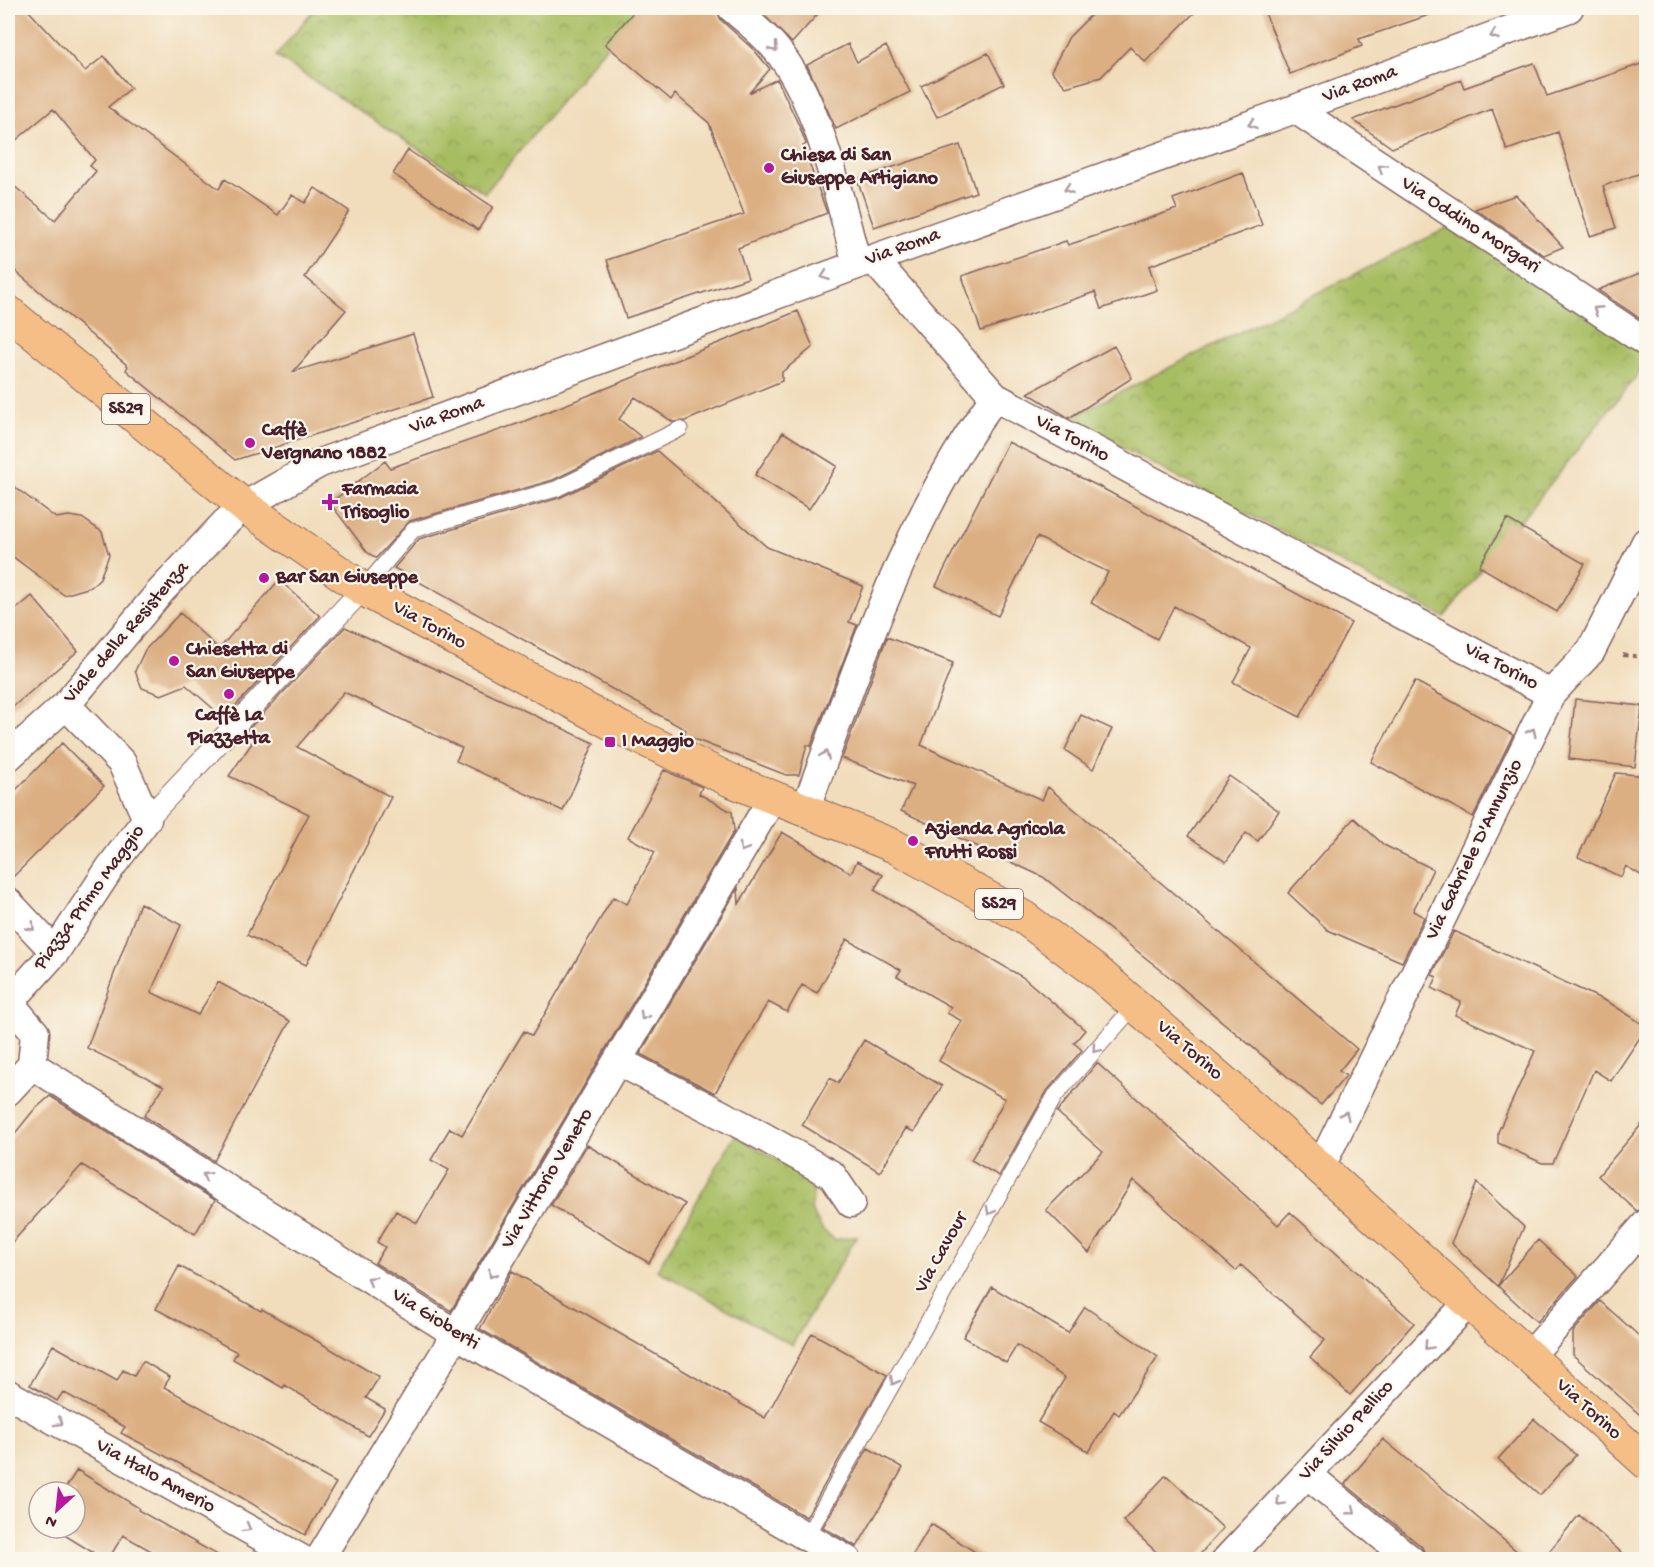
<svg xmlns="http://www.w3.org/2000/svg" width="1654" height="1567" viewBox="0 0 1654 1567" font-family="'Gochi Hand',sans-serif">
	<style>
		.park { fill: url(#park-crowns); stroke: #786e46; stroke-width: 1.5 }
		.building { fill: #dbaf82 }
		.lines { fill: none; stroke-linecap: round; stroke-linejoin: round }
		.service-casing { stroke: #84625e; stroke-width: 17 }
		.pedestrian-casing { stroke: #84625e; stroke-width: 23 }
		.minor-casing { stroke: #84625e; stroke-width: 31 }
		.primary-casing { stroke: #84625e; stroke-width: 35 }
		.path { stroke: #84625e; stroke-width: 4; stroke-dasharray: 4.5 4.5; stroke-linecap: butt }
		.service { stroke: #fff; stroke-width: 15 }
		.pedestrian { stroke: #fff; stroke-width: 21 }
		.minor { stroke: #fff; stroke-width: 28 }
		.primary { stroke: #f5be86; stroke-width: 33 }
		.oneway { stroke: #ae9aa0 }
		.poi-dot { fill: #b5179e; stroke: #fbf7ec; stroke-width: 2 }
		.labels { text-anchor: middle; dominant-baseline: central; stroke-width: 4.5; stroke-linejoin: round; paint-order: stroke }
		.shield { fill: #fbf7ec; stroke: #7f6065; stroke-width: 1.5 }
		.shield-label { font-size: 18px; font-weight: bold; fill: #4a1f2b }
		.street-label { font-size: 20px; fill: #4a1f2b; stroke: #fbf7ec }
		.poi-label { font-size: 20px; font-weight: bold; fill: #4a1f2b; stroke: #fbf7ec; text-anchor: start }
	</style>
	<defs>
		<pattern id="park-crowns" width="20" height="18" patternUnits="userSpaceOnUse" patternTransform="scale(1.5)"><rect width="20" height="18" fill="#a7bd62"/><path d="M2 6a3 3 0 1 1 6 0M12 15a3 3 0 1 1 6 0" fill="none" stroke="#8a9951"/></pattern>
	</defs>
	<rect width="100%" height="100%" fill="#fbf7ec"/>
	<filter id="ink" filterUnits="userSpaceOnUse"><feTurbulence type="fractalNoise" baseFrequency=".0167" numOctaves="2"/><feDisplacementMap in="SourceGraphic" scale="12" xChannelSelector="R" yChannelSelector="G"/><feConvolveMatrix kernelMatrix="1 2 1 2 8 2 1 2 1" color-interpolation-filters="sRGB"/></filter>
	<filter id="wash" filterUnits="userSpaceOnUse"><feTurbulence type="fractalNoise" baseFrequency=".008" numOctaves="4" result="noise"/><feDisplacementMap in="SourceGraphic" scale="24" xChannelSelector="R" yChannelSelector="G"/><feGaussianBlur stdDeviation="1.35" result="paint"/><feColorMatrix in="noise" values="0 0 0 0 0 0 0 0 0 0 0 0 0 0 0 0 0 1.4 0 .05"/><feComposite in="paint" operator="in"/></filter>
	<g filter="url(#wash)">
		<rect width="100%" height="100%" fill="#f1ddbc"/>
		<!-- park -->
		<path class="park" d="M315 8H638L485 193 276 56Z
			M1461 221 1646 342V364L1444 617 1067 419Z
			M735 1135 815 1182 811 1210 822 1229 835 1240 857 1236 792 1345 657 1270Z"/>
		<g id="blocks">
			<!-- building -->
			<path class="building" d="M8 8H26L85 71 104 56 131 88 108 107 219 189 225 179 278 215 292 195 305 203 315 188 349 211 305 277 346 310 293 372 413 334 433 397 235 460 126 370 128 366 8 265V181L55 220 96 171 90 166 95 160 53 109 8 147Z
				M637 8H716L721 20 754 50 770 69 749 93 777 79 800 128 806 144 803 146 827 213 738 248 748 278 626 318 607 260 744 214 709 123 675 94 671 100 605 44Z
				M757 8H823L792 43Z
				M1098 8H1199L1145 62 1130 47 1101 77 1066 87 1051 71 1069 37Z
				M1263 8H1437L1438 12 1359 39 1362 46 1290 74Z
				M848 44 857 62 886 46 910 92 836 129 807 65Z
				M988 53 1004 84 937 117 921 86Z
				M1647 62V171L1603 186 1616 228 1590 236 1558 132 1507 150 1492 109 1392 148 1353 120 1461 80 1464 88 1534 63 1547 96Z
				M960 145 976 192 874 227 857 179Z
				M408 150 493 207 478 230 393 174Z
				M1243 173 1262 225 1149 266 1157 290 1101 309 1095 292 981 331 962 276 1066 241 1068 245 1177 209 1173 199Z
				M1516 195 1563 247 1544 255 1475 209Z
				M1647 270V323L1598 290Z
				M798 311 813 347 782 372V381L685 421 673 422 635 397 619 419 641 437 553 480 410 521 376 558 367 552 330 503 385 461 390 468 520 423Z
				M1114 346 1132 378 1069 418 1028 393Z
				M783 432 837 466 809 509 755 475Z
				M1008 442 1100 487 1351 623 1300 717 1233 682 1251 648 1174 606 1157 639 1091 603 1108 572 1037 537 998 616 936 586Z
				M657 451 767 547 863 586 849 622 857 625 811 746 807 745 799 775H786L684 735 686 730 394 568 419 539 559 498Z
				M8 482 56 518 69 516 82 518 102 532 109 555 100 578 91 587 64 595 8 553Z
				M1507 519 1585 564 1557 612 1479 566Z
				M279 580 320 616 224 718 186 685 161 695 142 688 135 671 145 650 180 613 219 649Z
				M32 596 78 651 8 711V616Z
				M345 627 594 743 563 811 456 761 462 748 344 692 297 747 391 797 306 965 247 935 309 814 229 776 252 743 243 735Z
				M887 637 953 663 921 745 1042 800 1048 787 1357 1049 1339 1071 1346 1076 1321 1105 1161 970 1043 877 901 811 913 786 842 758Z
				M1415 681 1513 735 1473 817 1371 762Z
				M1575 699 1642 706 1635 767 1569 759Z
				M1081 715 1112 729 1093 769 1065 750Z
				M62 743 104 786 8 882V798Z
				M664 770 702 787 699 794 732 812 734 831 451 1311 375 1263 385 1247 377 1242 396 1211 417 1223 449 1170 431 1160 450 1128 462 1135 524 1031 532 1036 613 897 627 904 655 852 628 837Z
				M1616 773 1647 776V879L1626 866 1621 877 1578 857Z
				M1229 776 1279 811 1258 841 1246 833 1226 862 1188 836Z
				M1354 818 1384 845 1433 869 1413 911 1424 917 1402 962 1328 930 1288 893Z
				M782 832 851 873 857 861 883 875 874 890 1024 978 1085 1030 1074 1043 1082 1050 1047 1091 999 1176 971 1160 1005 1099 939 1061 962 1021 947 1013 951 1007 897 976 901 970 847 939 817 993 802 985 787 1012 768 1002 715 1093 640 1054 738 888 739 904Z
				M140 903 181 925 151 992 198 1015 218 982 290 1021 214 1161 144 1116 164 1086 87 1048Z
				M1454 931 1610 1003 1647 1027 1611 1081 1594 1070 1553 1163H1542L1498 1143V1132L1535 1051 1455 1015 1461 1002 1432 988 1437 977 1432 975Z
				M864 1040 942 1086 914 1132 906 1128 880 1172 802 1125 830 1078 838 1083Z
				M1097 1063 1278 1225 1290 1212 1414 1323 1350 1395 1310 1357 1325 1340 1241 1265 1236 1271 1133 1180 1089 1253 1046 1210 1103 1152 1057 1112Z
				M50 1096 215 1200 195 1234 82 1165 8 1247V1142L33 1111Z
				M1647 1118V1208L1637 1211 1598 1176Z
				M587 1145 685 1204 649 1263 551 1205Z
				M1477 1183 1524 1227 1498 1286 1451 1243Z
				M1538 1240 1578 1276 1537 1322 1498 1286Z
				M179 1266 261 1311 262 1309 379 1377 366 1398 385 1409 368 1436 285 1385 283 1388 233 1359 237 1352 156 1309Z
				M512 1271 765 1418 812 1333 887 1375 806 1517 480 1329Z
				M992 1287 1068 1333 1085 1307 1158 1357 1119 1415 1114 1411 1089 1452 1038 1422 1065 1378 1017 1345 1006 1363 963 1337Z
				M1600 1301 1647 1343V1421L1573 1355V1332Z
				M53 1345 117 1381 123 1370 134 1376 143 1361 170 1377 164 1387 336 1483 305 1535 222 1486 121 1433 125 1427 63 1392 57 1401 30 1385Z
				M1534 1419 1576 1455 1540 1495 1498 1459Z
				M1383 1439 1465 1507 1527 1560H1427L1422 1547 1345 1484Z
				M868 1448 903 1468 857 1547 823 1527Z
				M77 1470 139 1508 138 1510 226 1560H167L123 1535 108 1560H105L53 1528H75V1492H63Z
				M1166 1475 1223 1528 1195 1560H1165L1123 1521Z
				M1579 1515 1630 1560H1542Z
				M931 1524 988 1560H910Z"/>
		</g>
	</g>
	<g filter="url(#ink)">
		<use href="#blocks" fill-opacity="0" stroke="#84625e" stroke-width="1.5"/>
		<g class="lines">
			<!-- service casing -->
			<g class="service-casing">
				<path id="service" d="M363 589 413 530 556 489 680 429
					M807 1536 1055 1096 1135 1005"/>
			</g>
			<!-- pedestrian casing -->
			<g class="pedestrian-casing">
				<path id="pedestrian" d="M147 819 363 589"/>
			</g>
			<!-- minor casing -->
			<g class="minor-casing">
				<path id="minor" d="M732 8C747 21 764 34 776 49 818 98 840 202 857 264
					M1295 109 1646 342
					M873 259 995 397 1551 694
					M8 757 66 705 160 592 224 524 244 506 320 463 873 259 1295 109 1569 8
					M805 810C858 669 905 519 995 397
					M8 902 55 952
					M8 1001 35 1033 32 1065 8 1091
					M10 1002 55 952 110 868 147 819 122 763 66 705
					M618 1061 753 1131 832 1175 851 1203
					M32 1065 456 1334 847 1560
					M1320 1168 1551 694 1591 651 1646 542
					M1529 1357 1646 1224
					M8 1394 303 1560
					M1307 1474 1411 1560
					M319 1560 456 1334 773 797
					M1226 1560 1468 1303"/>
			</g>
			<!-- primary casing -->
			<g class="primary-casing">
				<path id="primary" d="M8 312 244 506 363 589 622 729 730 780 894 846 1023 917 1097 972 1256 1110 1646 1462"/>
			</g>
			<!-- path -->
			<path class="path" d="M1623 655 1646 657"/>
			<!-- service -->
			<use href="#service" class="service"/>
			<!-- pedestrian -->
			<use href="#pedestrian" class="pedestrian"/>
			<!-- minor -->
			<use href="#minor" class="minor"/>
			<!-- primary -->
			<use href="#primary" class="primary"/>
		</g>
		<!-- one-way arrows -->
		<defs><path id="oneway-chevron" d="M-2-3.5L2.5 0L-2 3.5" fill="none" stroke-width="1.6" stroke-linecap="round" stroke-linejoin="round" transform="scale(1.5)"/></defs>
		<g class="oneway">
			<use href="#oneway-chevron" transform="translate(1494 35) rotate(160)"/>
			<use href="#oneway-chevron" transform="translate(774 48) rotate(49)"/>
			<use href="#oneway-chevron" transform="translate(1252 124) rotate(161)"/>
			<use href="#oneway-chevron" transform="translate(1382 168) rotate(-146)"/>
			<use href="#oneway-chevron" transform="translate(1068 189) rotate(161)"/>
			<use href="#oneway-chevron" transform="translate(825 276) rotate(160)"/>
			<use href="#oneway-chevron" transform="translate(1597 310) rotate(-147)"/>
			<use href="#oneway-chevron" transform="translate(1532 732) rotate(-64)"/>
			<use href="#oneway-chevron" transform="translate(825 755) rotate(-69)"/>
			<use href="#oneway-chevron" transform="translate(743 848) rotate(120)"/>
			<use href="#oneway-chevron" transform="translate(31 927) rotate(46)"/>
			<use href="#oneway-chevron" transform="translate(644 1016) rotate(120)"/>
			<use href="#oneway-chevron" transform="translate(1096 1049) rotate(131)"/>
			<use href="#oneway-chevron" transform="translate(1345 1115) rotate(-64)"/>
			<use href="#oneway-chevron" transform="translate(206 1176) rotate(-148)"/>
			<use href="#oneway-chevron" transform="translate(990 1211) rotate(119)"/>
			<use href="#oneway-chevron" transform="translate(492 1274) rotate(121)"/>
			<use href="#oneway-chevron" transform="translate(371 1280) rotate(-148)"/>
			<use href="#oneway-chevron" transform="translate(1428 1346) rotate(133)"/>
			<use href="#oneway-chevron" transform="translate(894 1381) rotate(119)"/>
			<use href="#oneway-chevron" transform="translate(59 1422) rotate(29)"/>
			<use href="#oneway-chevron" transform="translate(1280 1502) rotate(133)"/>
			<use href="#oneway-chevron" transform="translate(1352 1511) rotate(39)"/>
			<use href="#oneway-chevron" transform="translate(247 1528) rotate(29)"/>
		</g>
	</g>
	<!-- markers -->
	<g class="poi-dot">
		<circle cx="769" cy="168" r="6"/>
		<circle cx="250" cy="443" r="6"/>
		<path d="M327 493h6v6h6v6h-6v6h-6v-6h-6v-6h6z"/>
		<circle cx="264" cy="578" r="6"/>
		<circle cx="174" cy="661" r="6"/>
		<circle cx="229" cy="694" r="6"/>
		<rect x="604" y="736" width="12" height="12" rx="3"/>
		<circle cx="913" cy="841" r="6"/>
	</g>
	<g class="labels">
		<!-- shield labels -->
		<g class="shield">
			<rect x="102" y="394" width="48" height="30" rx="4.5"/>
			<rect x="975" y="889" width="48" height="30" rx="4.5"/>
		</g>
		<g class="shield-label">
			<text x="126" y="409">SS29</text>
			<text x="999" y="904">SS29</text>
		</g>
		<!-- street labels -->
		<g class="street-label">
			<text transform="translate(1360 85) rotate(-20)">Via Roma</text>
			<text transform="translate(1470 226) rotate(33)">Via Oddino Morgari</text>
			<text transform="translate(903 248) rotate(-20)">Via Roma</text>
			<text transform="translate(447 416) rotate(-20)">Via Roma</text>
			<text transform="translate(1072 439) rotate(28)">Via Torino</text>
			<text transform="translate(429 626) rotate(29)">Via Torino</text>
			<text transform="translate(127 633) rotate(-49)">Viale della Resistenza</text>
			<text transform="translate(1501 667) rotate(28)">Via Torino</text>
			<text transform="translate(1475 850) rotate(-64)">Via Gabriele D'Annunzio</text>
			<text transform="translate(90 898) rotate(-54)">Piazza Primo Maggio</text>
			<text transform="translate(1189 1051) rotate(41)">Via Torino</text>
			<text transform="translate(548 1179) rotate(-59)">Via Vittorio Veneto</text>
			<text transform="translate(942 1253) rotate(-61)">Via Cavour</text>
			<text transform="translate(435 1320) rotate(32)">Via Gioberti</text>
			<text transform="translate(1588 1410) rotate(42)">Via Torino</text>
			<text transform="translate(1347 1431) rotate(-47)">Via Silvio Pellico</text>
			<text transform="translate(155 1477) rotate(29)">Via Italo Amerio</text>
		</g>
		<!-- poi labels -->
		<g class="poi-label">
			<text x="781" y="156">Chiesa di San<tspan x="781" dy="23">Giuseppe Artigiano</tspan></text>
			<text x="262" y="431">Caffè<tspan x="262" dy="23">Vergnano 1882</tspan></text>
			<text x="342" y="490">Farmacia<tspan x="342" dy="23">Trisoglio</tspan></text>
			<text x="276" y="578">Bar San Giuseppe</text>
			<text x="186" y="650">Chiesetta di<tspan x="186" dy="23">San Giuseppe</tspan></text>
			<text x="229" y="716" text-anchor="middle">Caffè La<tspan x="229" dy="23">Piazzetta</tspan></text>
			<text x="622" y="742">I Maggio</text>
			<text x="925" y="830">Azienda Agricola<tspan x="925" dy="23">Frutti Rossi</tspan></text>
		</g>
	</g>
	<!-- margin -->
	<rect width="1654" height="1567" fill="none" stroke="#fbf7ec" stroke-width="30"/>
	<!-- north arrow -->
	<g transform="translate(57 1510) rotate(207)"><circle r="28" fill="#fbf7ec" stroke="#b4a19f" stroke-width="1.5"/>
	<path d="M0-4.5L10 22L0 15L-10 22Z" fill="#b5179e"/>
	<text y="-9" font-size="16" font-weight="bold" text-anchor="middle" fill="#4a1f2b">N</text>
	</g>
</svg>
